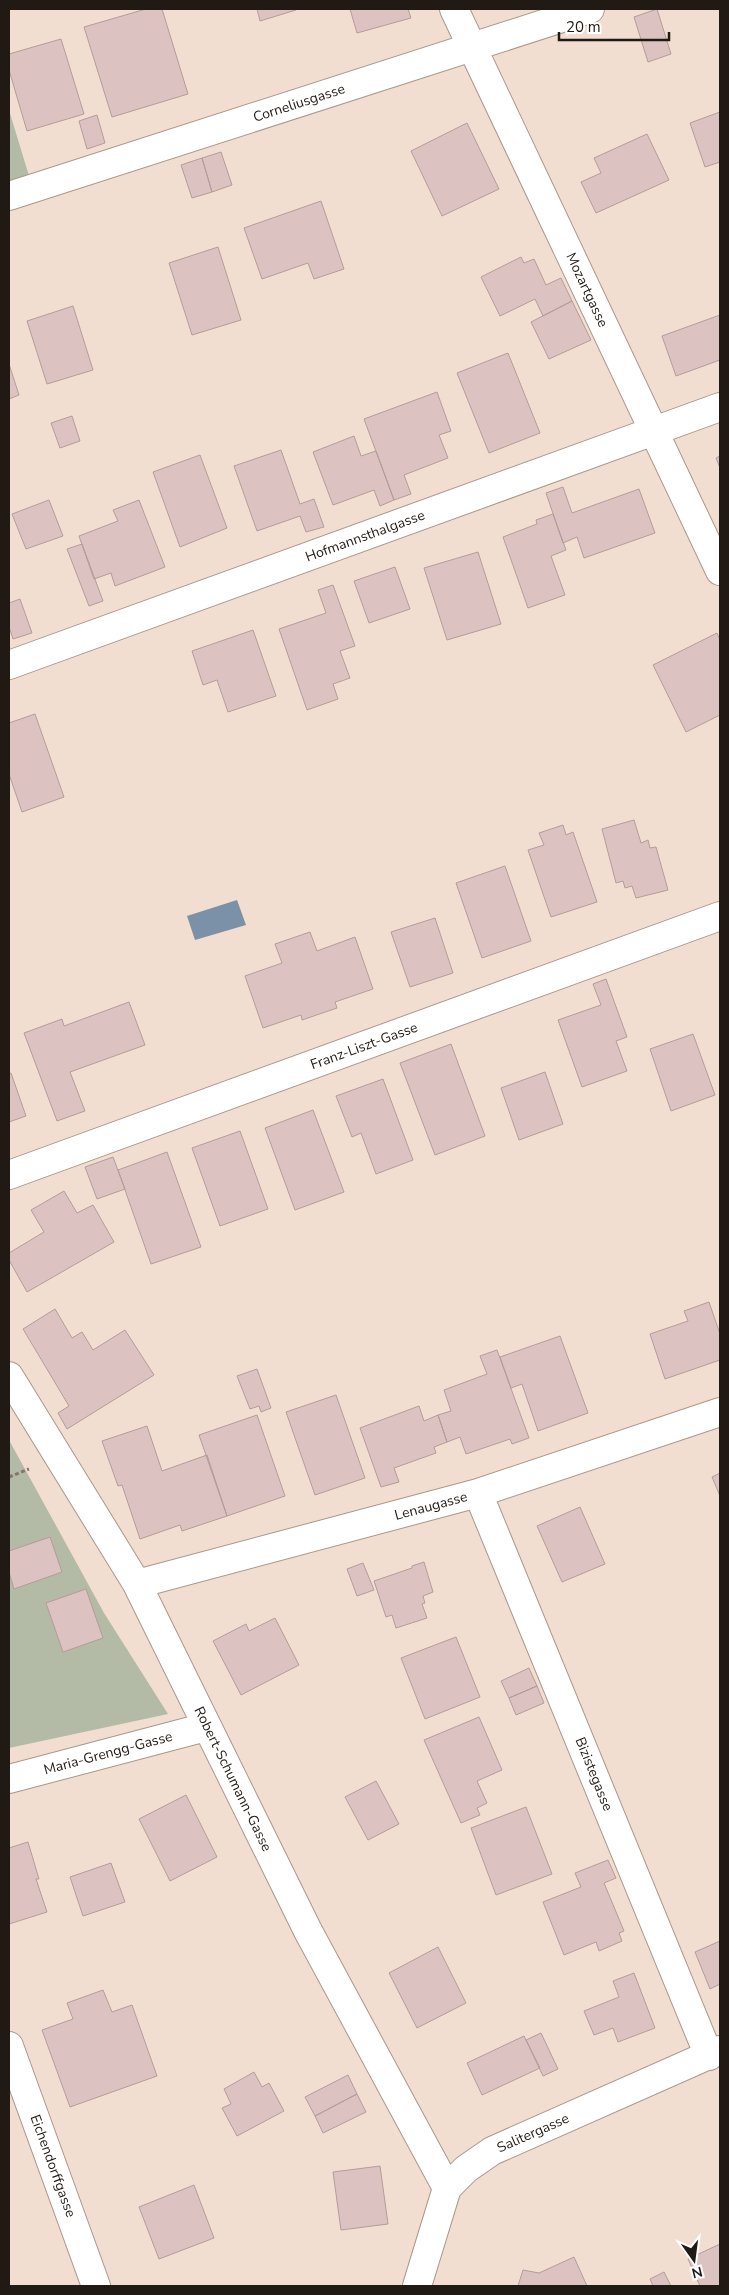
<svg xmlns="http://www.w3.org/2000/svg" width="729" height="2295" viewBox="0 0 729 2295" font-family="'Nunito Sans',sans-serif">
	<style>
		.green { fill: #b3baa5 }
		.water { fill: #7b91a7 }
		.building { fill: #dcc3c1; stroke: #b39c9a }
		.lines { fill: none; stroke-linecap: round; stroke-linejoin: round }
		.minor-casing { stroke: #aa988b; stroke-width: 30 }
		.path { stroke: #83766d; stroke-width: 3; stroke-dasharray: 4 2.5; stroke-linecap: butt }
		.minor { stroke: #fff; stroke-width: 28 }
		.labels { text-anchor: middle; dominant-baseline: central; stroke-width: 4.5; stroke-linejoin: round; paint-order: stroke }
		.street-label { font-size: 14px; fill: #201914; stroke: #fff }
	</style>
	<rect width="100%" height="100%" fill="#f2ded1"/>
	<!-- green -->
	<path class="green" d="M9 110 29 176 9 182Z
		M9 1440 104 1613 168 1714 9 1748Z"/>
	<!-- water -->
	<path class="water" d="M237 900 246 925 195 940 187 916Z"/>
	<!-- building -->
	<path class="building" d="M146 9H162L188 94 112 117 84 27Z
		M257 9H296V10L260 21Z
		M350 9H408L411 18 357 33Z
		M657 9 671 54 648 62 634 17Z
		M61 39 84 114 27 131 9 70V54Z
		M720 112V162L705 167 690 123Z
		M97 115 105 143 87 149 79 121Z
		M467 123 499 189 442 216 411 151Z
		M647 134 669 180 596 213 581 182 601 173 594 158Z
		M221 152 232 185 212 192 202 158Z
		M202 158 212 192 192 198 181 165Z
		M321 201 344 269 314 279 308 263 262 279 244 228Z
		M218 247 241 320 192 335 169 263Z
		M521 257 524 263 534 259 546 285 561 278 572 301 543 316 535 299 500 316 481 277Z
		M572 301 591 340 549 359 531 322Z
		M73 306 93 370 47 384 27 321Z
		M720 315V360L676 376 662 336Z
		M508 353 540 433 489 453 457 373Z
		M9 364 19 395 9 399Z
		M437 392 451 431 439 435 448 458 404 475 411 494 394 500 364 419Z
		M72 416 80 441 60 448 51 423Z
		M354 436 361 456 376 451 394 500 380 506 374 490 333 505 313 452Z
		M281 450 300 504 314 499 324 527 306 532 300 516 257 531 234 466Z
		M200 455 227 528 180 547 153 472Z
		M720 456V468L716 458Z
		M563 487 572 513 639 489 655 533 584 558 577 537 563 543 546 493Z
		M49 500 63 536 26 549 12 514Z
		M139 500 165 567 115 586 111 573 94 579 79 536 118 521 113 510Z
		M553 514 566 550 551 556 565 595 528 608 503 537 537 524 536 520Z
		M82 544 103 601 89 606 67 549Z
		M478 552 501 624 447 640 424 568Z
		M395 567 410 609 369 623 354 581Z
		M333 585 355 646 340 651 350 678 333 684 338 699 307 710 279 629 326 613 318 590Z
		M20 599 32 633 13 639 9 627V603Z
		M253 630 276 696 228 712 217 680 203 685 192 651Z
		M717 633 720 640V715L686 732 653 665Z
		M35 714 64 797 22 812 9 774V723Z
		M634 820 641 843 648 840 650 848 656 847 668 890 636 898 632 886 625 888 623 881 616 883 602 829Z
		M563 825 566 835 573 832 597 902 551 917 528 850 544 845 539 833Z
		M505 866 531 941 482 958 456 883Z
		M435 918 453 973 410 987 391 932Z
		M310 932 317 951 355 937 373 989 335 1002 337 1008 302 1020 301 1015 263 1028 245 976 282 963 275 944Z
		M606 979 627 1037 616 1041 627 1071 582 1087 558 1020 601 1005 593 984Z
		M129 1002 145 1045 70 1072 85 1111 57 1121 24 1033 62 1019 64 1026Z
		M693 1034 715 1095 671 1111 650 1049Z
		M451 1044 485 1136 435 1155 400 1063Z
		M545 1072 563 1124 519 1140 501 1088Z
		M11 1073 26 1116 9 1122V1074Z
		M383 1079 413 1160 376 1174 361 1133 352 1137 336 1096Z
		M313 1110 344 1192 295 1210 265 1128Z
		M240 1131 268 1209 220 1226 192 1148Z
		M167 1152 201 1247 151 1264 118 1170Z
		M113 1157 125 1189 97 1199 85 1167Z
		M64 1191 77 1213 93 1205 114 1242 27 1292 9 1260V1253L44 1232 31 1210Z
		M709 1302 720 1334V1360L665 1379 650 1334 688 1321 684 1311Z
		M55 1309 72 1338 82 1332 93 1350 125 1330 154 1375 67 1429 58 1413 69 1406 23 1329Z
		M560 1336 588 1413 538 1431 522 1384 511 1388 500 1357Z
		M497 1350 529 1438 512 1444 510 1439 466 1454 460 1437 447 1442 438 1415 451 1411 444 1390 487 1374 480 1356Z
		M257 1369 271 1408 261 1412 259 1406 250 1409 237 1376Z
		M336 1395 365 1478 315 1495 286 1412Z
		M419 1406 424 1421 438 1415 447 1442 434 1447 436 1453 394 1468 399 1482 381 1487 360 1428Z
		M257 1415 285 1496 227 1516 199 1435Z
		M147 1426 162 1471 207 1455 227 1516 182 1531 180 1525 140 1539 122 1485 118 1486 102 1441Z
		M720 1473V1496L712 1477Z
		M580 1507 605 1564 562 1582 537 1526Z
		M50 1537 62 1572 14 1589 9 1572V1551Z
		M424 1562 433 1592 423 1596 425 1603 422 1604 427 1618 396 1628 392 1615 386 1617 374 1581 412 1568V1566Z
		M363 1563 374 1590 357 1596 347 1569Z
		M86 1589 103 1638 63 1652 46 1603Z
		M275 1618 299 1665 241 1695 213 1641 246 1624 249 1631Z
		M456 1637 480 1697 425 1719 401 1658Z
		M529 1668 537 1686 509 1698 501 1681Z
		M537 1686 544 1703 516 1715 509 1698Z
		M479 1717 502 1770 477 1781 487 1803 477 1808 480 1815 461 1823 424 1740Z
		M376 1781 399 1824 368 1840 345 1797Z
		M186 1795 217 1857 170 1881 139 1819Z
		M526 1807 552 1874 496 1895 471 1828Z
		M28 1842 39 1879H36L47 1912 9 1924V1848Z
		M608 1860 616 1878 604 1883 624 1931 619 1933 622 1941 599 1951 596 1942 564 1955 543 1902 581 1887 575 1873Z
		M111 1863 125 1902 83 1916 70 1877Z
		M720 1941V1984L710 1989 695 1952Z
		M438 1947 466 2003 417 2028 389 1973Z
		M634 1973 655 2028 618 2042 613 2028 594 2035 584 2011 619 1997 613 1981Z
		M103 1990 112 2012 132 2005 157 2076 70 2107 42 2030 73 2019 67 2003Z
		M541 2033 558 2069 543 2076 526 2040Z
		M524 2036 540 2068 482 2095 467 2063Z
		M254 2072 262 2087 269 2083 284 2111 237 2136 222 2108 231 2104 224 2089Z
		M348 2075 357 2094 315 2116 305 2097Z
		M357 2094 366 2112 323 2133 315 2116Z
		M380 2166 388 2224 341 2230 333 2172Z
		M194 2185 214 2238 159 2259 139 2207Z
		M720 2244V2286H700L688 2259Z
		M574 2257 587 2286H518L523 2270 539 2273Z
		M664 2272 671 2286H653L650 2279Z"/>
	<g class="lines">
		<!-- minor casing -->
		<g class="minor-casing">
			<path id="minor" d="M454 9 720 571
				M9 196 590 9
				M9 665 720 407
				M9 1175 720 916
				M9 1376 137 1584 308 1931 447 2188
				M478 1493 709 2056
				M137 1584 478 1493 720 1412
				M9 1779 206 1727
				M9 2046 96 2286
				M417 2286 447 2188 466 2169 492 2151 720 2050"/>
		</g>
		<!-- path -->
		<path class="path" d="M9 1477 29 1469"/>
		<!-- minor -->
		<use href="#minor" class="minor"/>
	</g>
	<g class="labels">
		<!-- street labels -->
		<g class="street-label">
			<text transform="translate(299 103) rotate(-18)">Corneliusgasse</text>
			<text transform="translate(587 290) rotate(65)">Mozartgasse</text>
			<text transform="translate(365 536) rotate(-20)">Hofmannsthalgasse</text>
			<text transform="translate(364 1046) rotate(-20)">Franz-Liszt-Gasse</text>
			<text transform="translate(431 1506) rotate(-15)">Lenaugasse</text>
			<text transform="translate(108 1753) rotate(-15)">Maria-Grengg-Gasse</text>
			<text transform="translate(594 1774) rotate(68)">Bizistegasse</text>
			<text transform="translate(233 1779) rotate(64)">Robert-Schumann-Gasse</text>
			<text transform="translate(533 2133) rotate(-24)">Salitergasse</text>
			<text transform="translate(53 2166) rotate(70)">Eichendorffgasse</text>
		</g>
	</g>
	<!-- border -->
	<rect width="729" height="2295" fill="none" stroke="#201914" stroke-width="20"/>
	<!-- north arrow -->
	<g transform="translate(694 2260) rotate(166)" stroke="#ffffff" stroke-width="4" paint-order="stroke">
	<path d="M0-4L9 19L0 12L-9 19Z" fill="#201914"/>
	<text y="-8" font-size="14" font-weight="bold" text-anchor="middle" fill="#201914">N</text>
	</g>
	<!-- scale -->
	<path d="M559 32v8h110v-8" fill="none" stroke="#201914" stroke-width="2.5"/>
	<text x="566" y="32" font-size="15" fill="#201914" stroke="#ffffff" stroke-width="4" paint-order="stroke">20 m</text>
</svg>
